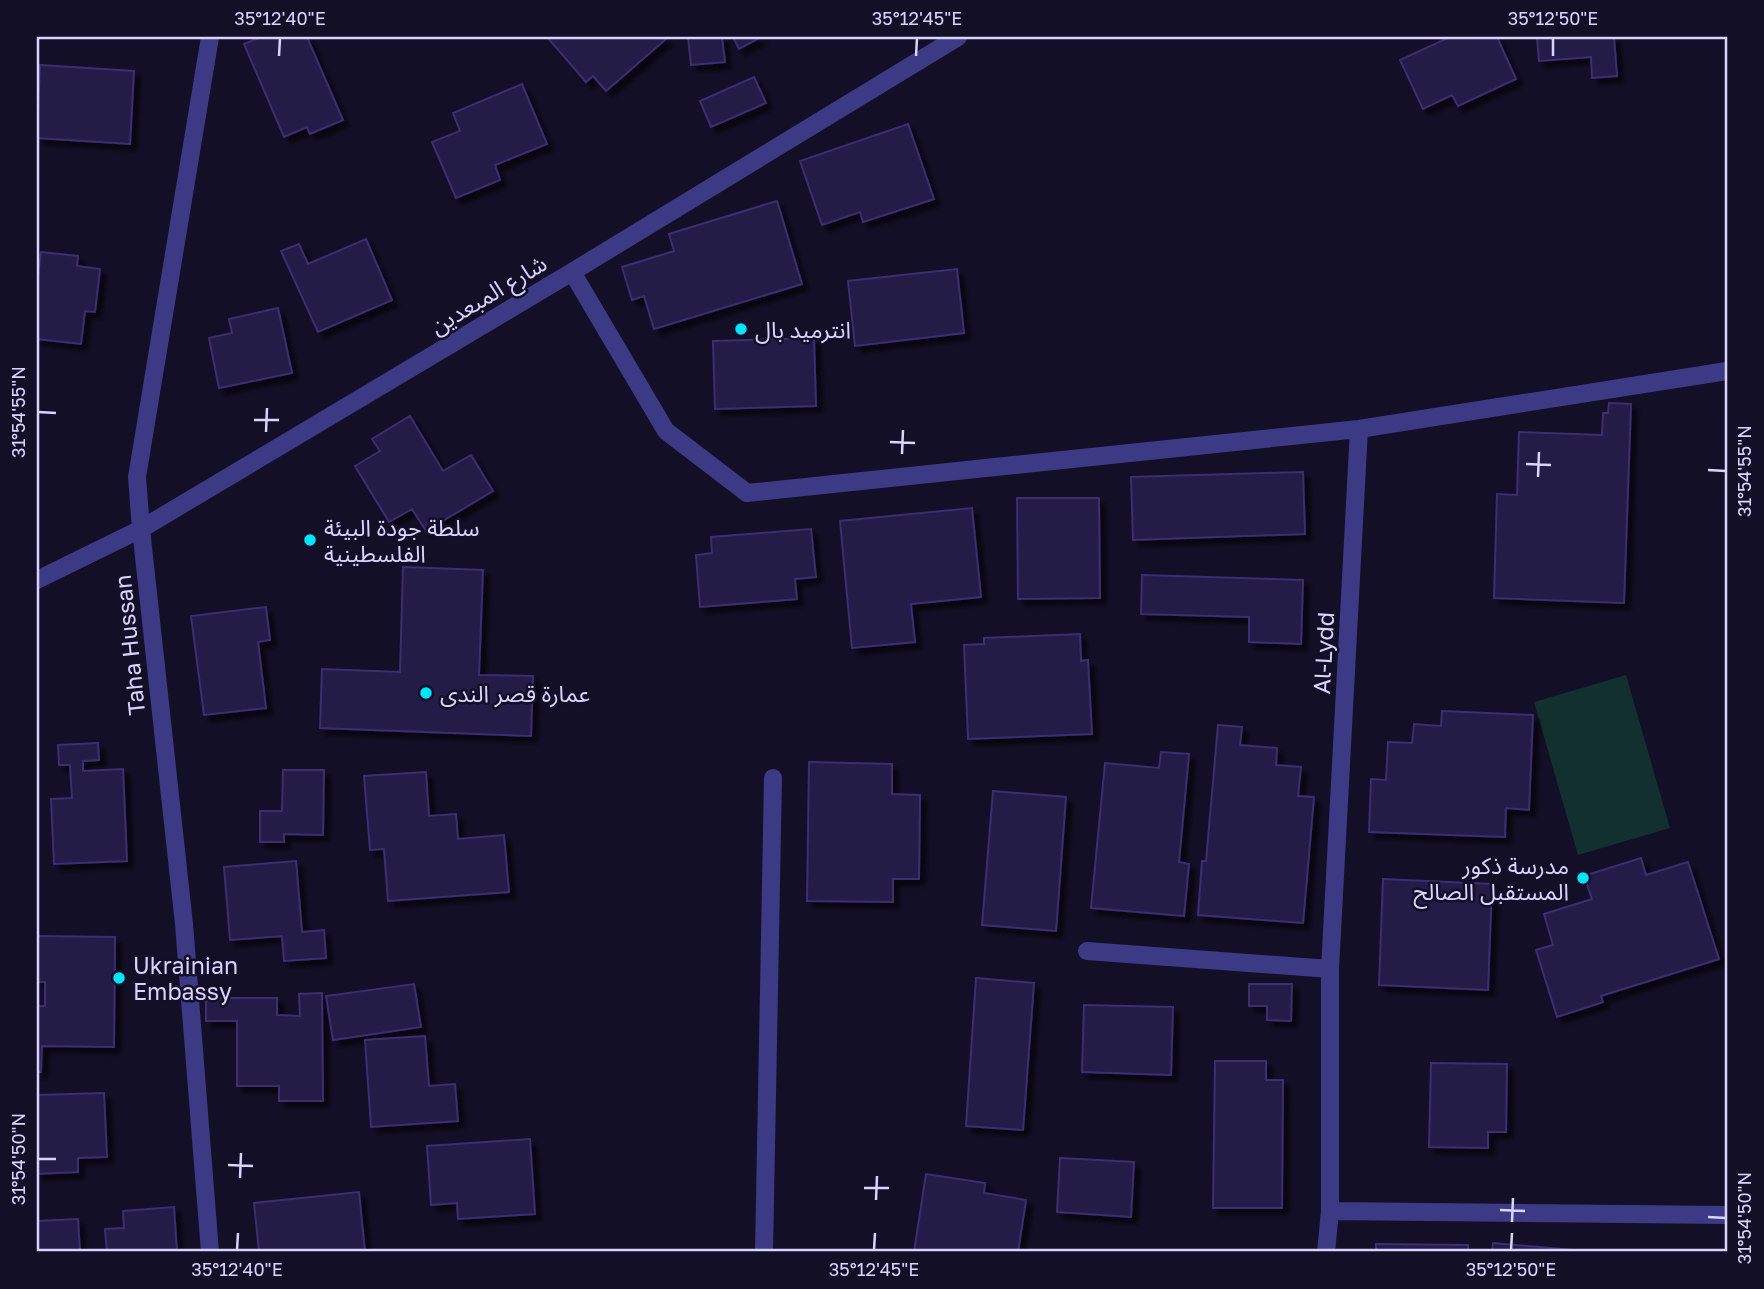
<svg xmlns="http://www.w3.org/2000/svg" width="1764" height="1289" viewBox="0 0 1764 1289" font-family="'Golos Text','Noto Sans Arabic',sans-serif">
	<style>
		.green { fill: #12302f }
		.building { fill: #241b47; stroke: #3b2d73; stroke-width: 2; filter: url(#shadow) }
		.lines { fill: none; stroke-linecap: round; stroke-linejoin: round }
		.minor { stroke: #3d3a85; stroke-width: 18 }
		.ticks { fill: none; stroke: #d9d4ff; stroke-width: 2.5 }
		.poi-dot { fill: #00e5ff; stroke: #130f26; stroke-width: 2.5 }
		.labels { text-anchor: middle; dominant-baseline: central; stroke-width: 5; stroke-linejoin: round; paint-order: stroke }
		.street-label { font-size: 23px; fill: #d9d4ff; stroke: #130f26 }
		.poi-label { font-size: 23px; fill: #d9d4ff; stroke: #130f26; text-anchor: start }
		.neatline { fill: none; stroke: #d9d4ff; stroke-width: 2.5 }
		.ticks-label { font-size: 18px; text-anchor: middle; fill: #d9d4ff }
	</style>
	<defs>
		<filter id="shadow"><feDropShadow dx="6" dy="6" stdDeviation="2" flood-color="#0009"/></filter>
	</defs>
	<rect width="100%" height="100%" fill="#130f26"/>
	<!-- green -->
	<path class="green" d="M1626 675 1670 828 1578 855 1534 702Z"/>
	<!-- building -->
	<path class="building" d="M261 37H307L343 120 310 134 307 127 284 137 244 44Z
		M547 37H664L666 39 606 91 593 76 586 82Z
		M688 37H722L725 62 691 65Z
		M733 37H761L739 49Z
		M1450 37H1497L1516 79 1458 106 1452 95 1423 109 1400 60Z
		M1537 37H1614L1617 76 1592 78 1591 57 1539 61Z
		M40 65 134 71 130 144 37 138Z
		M754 77 766 103 711 127 700 101Z
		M522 84 547 144 495 165 500 180 456 198 432 142 460 131 453 113Z
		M908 124 934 199 863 222 860 212 822 225 800 161Z
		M777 201 802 284 654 329 644 296 632 300 622 267 674 251 669 234Z
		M366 239 392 300 318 332 281 251 299 244 308 264Z
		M41 252 78 256 77 266 100 269 95 312 85 311 81 344 37 339V284Z
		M957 269 964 333 855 346 848 281Z
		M278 308 292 373 219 388 209 338 232 333 229 319Z
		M814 338 816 406 715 409 713 341Z
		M1609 403 1631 404 1624 603 1494 598 1497 494 1517 495 1519 432 1602 435 1603 413H1608Z
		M410 416 443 471 471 455 493 491 426 531 412 509 389 522 355 466 380 451 372 439Z
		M1303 472 1305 534 1133 540 1131 477Z
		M1017 498H1099L1100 598 1018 599Z
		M972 508 981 597 911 604 915 642 852 648 840 521Z
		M811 529 816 577 795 579 797 599 700 607 696 555 712 553 711 537Z
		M403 567 483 570 479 675 533 676 531 736 320 728 322 669 400 672Z
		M1142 575 1303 580 1301 644 1249 642V617L1141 614Z
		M266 607 270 640 258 642 266 708 204 715 191 616Z
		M1080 634 1081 661 1088 660 1092 734 968 739 964 645 984 644V638Z
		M1442 711 1533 715 1529 810 1506 808 1505 837 1369 832 1371 779 1386 780 1388 742 1412 743 1414 724 1441 726Z
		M1218 725 1242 727 1240 745 1277 748 1276 765 1301 767 1298 796 1314 797 1303 923 1198 915 1202 861H1206Z
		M98 743 99 760 83 761V771L123 769 127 861 54 864 51 799 72 798 70 765H59L58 745Z
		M1161 752 1189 754 1179 862 1189 864 1184 916 1091 908 1105 763 1159 768Z
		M809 762 892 764V794L920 795 919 879H893V902L807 901Z
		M283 770H324L323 835 284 834V842H260V811H282Z
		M426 772 429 816 456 814 458 839 504 835 509 892 388 901 384 849 370 850 364 776Z
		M993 791 1066 797 1056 931 982 925Z
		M1641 858 1646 875 1688 862 1719 959 1601 996 1603 1002 1557 1017 1536 950 1553 945 1544 914 1592 899 1584 876Z
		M296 861 302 932 324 930 326 958 284 961 282 936 230 940 224 867Z
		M1383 879 1492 884 1488 990 1379 985Z
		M37 936 115 937 114 1047 42 1046 41 1072H37V1006H45V982H37Z
		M976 978 1034 983 1023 1130 966 1126Z
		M414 984 421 1027 333 1040 326 996Z
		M1249 984H1292L1291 1021 1267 1020V1006H1249Z
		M322 993 323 1101H279V1086H237V1021H206V998H277V1015L300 1016 299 994Z
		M1084 1005 1173 1007 1171 1075 1082 1072Z
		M425 1036 429 1086 455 1084 458 1121 371 1127 365 1040Z
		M1215 1061H1266V1080H1283L1282 1208H1213Z
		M1431 1063 1507 1064 1506 1132H1488V1148L1429 1147Z
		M104 1093 107 1157 78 1158V1172L37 1174V1095Z
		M530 1139 535 1214 458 1219 457 1203 431 1205 427 1146Z
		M1060 1158 1134 1162 1131 1217 1057 1212Z
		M926 1174 985 1183 984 1193 1026 1200 1018 1252H914Z
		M359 1192 365 1252H259L254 1203Z
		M174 1207 177 1252H107L105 1229 124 1228 123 1211Z
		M78 1219 80 1252H37V1221Z
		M1493 1243 1596 1252H1492Z
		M1376 1244 1468 1245V1252H1376Z"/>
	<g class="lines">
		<!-- minor -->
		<path class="minor" d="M572 272 666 431 747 493 1359 429
			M37 580 141 529 572 272 958 37
			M1087 951 1330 969
			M1330 1211 1727 1215
			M210 1252 184 924 141 529 137 477 210 37
			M764 1252 773 778
			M1326 1252 1330 1211V969L1359 429 1727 371"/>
	</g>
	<!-- ticks -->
	<path class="ticks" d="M279 56 280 38M916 56 917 38M1553 56V38M38 412 56 413M254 420H279M266 432 267 408M890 442 915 443M902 454 903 430M1526 464 1551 465M1708 470 1726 471M1538 477 1539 452M38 1159H56M228 1165 253 1166M240 1178 241 1153M864 1188H889M876 1200 877 1176M1500 1210 1525 1211M1708 1217 1726 1218M1512 1222 1513 1198M237 1250 238 1233M874 1250 875 1233M1511 1250 1512 1233"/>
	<!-- markers -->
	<g class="poi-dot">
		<circle cx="741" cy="329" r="7"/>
		<circle cx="310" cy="540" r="7"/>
		<circle cx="426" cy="693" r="7"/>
		<circle cx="1583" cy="878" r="7"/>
		<circle cx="119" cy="978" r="7"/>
	</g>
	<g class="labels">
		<!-- street labels -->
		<g class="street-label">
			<text transform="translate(488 294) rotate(-31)">شارع المبعدين</text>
			<text transform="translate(129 645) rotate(-96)">Taha Hussan</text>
			<text transform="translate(1323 653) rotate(-87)">Al-Lydd</text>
		</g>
		<!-- poi labels -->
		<g class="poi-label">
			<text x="755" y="329">انترميد بال</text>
			<text x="324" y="527">سلطة جودة البيئة<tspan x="324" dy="26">الفلسطينية</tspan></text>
			<text x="440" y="693">عمارة قصر الندى</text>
			<text x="1569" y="865" text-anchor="end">مدرسة ذكور<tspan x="1569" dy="26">المستقبل الصالح</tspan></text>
			<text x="133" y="965">Ukrainian<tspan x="133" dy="26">Embassy</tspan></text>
		</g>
	</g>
	<!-- border -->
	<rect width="1764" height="1289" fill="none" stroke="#130f26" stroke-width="77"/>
	<rect x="38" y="38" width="1688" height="1212" class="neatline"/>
	<g class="ticks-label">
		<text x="280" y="25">35°12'40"E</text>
		<text x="917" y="25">35°12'45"E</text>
		<text x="1553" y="25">35°12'50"E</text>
		<text transform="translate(19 412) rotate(-90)" y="6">31°54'55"N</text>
		<text transform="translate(1745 471) rotate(-90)" y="6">31°54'55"N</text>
		<text transform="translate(19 1159) rotate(-90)" y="6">31°54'50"N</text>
		<text transform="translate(1745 1218) rotate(-90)" y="6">31°54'50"N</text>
		<text x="237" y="1276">35°12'40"E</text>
		<text x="874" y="1276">35°12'45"E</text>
		<text x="1511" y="1276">35°12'50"E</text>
	</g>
</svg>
